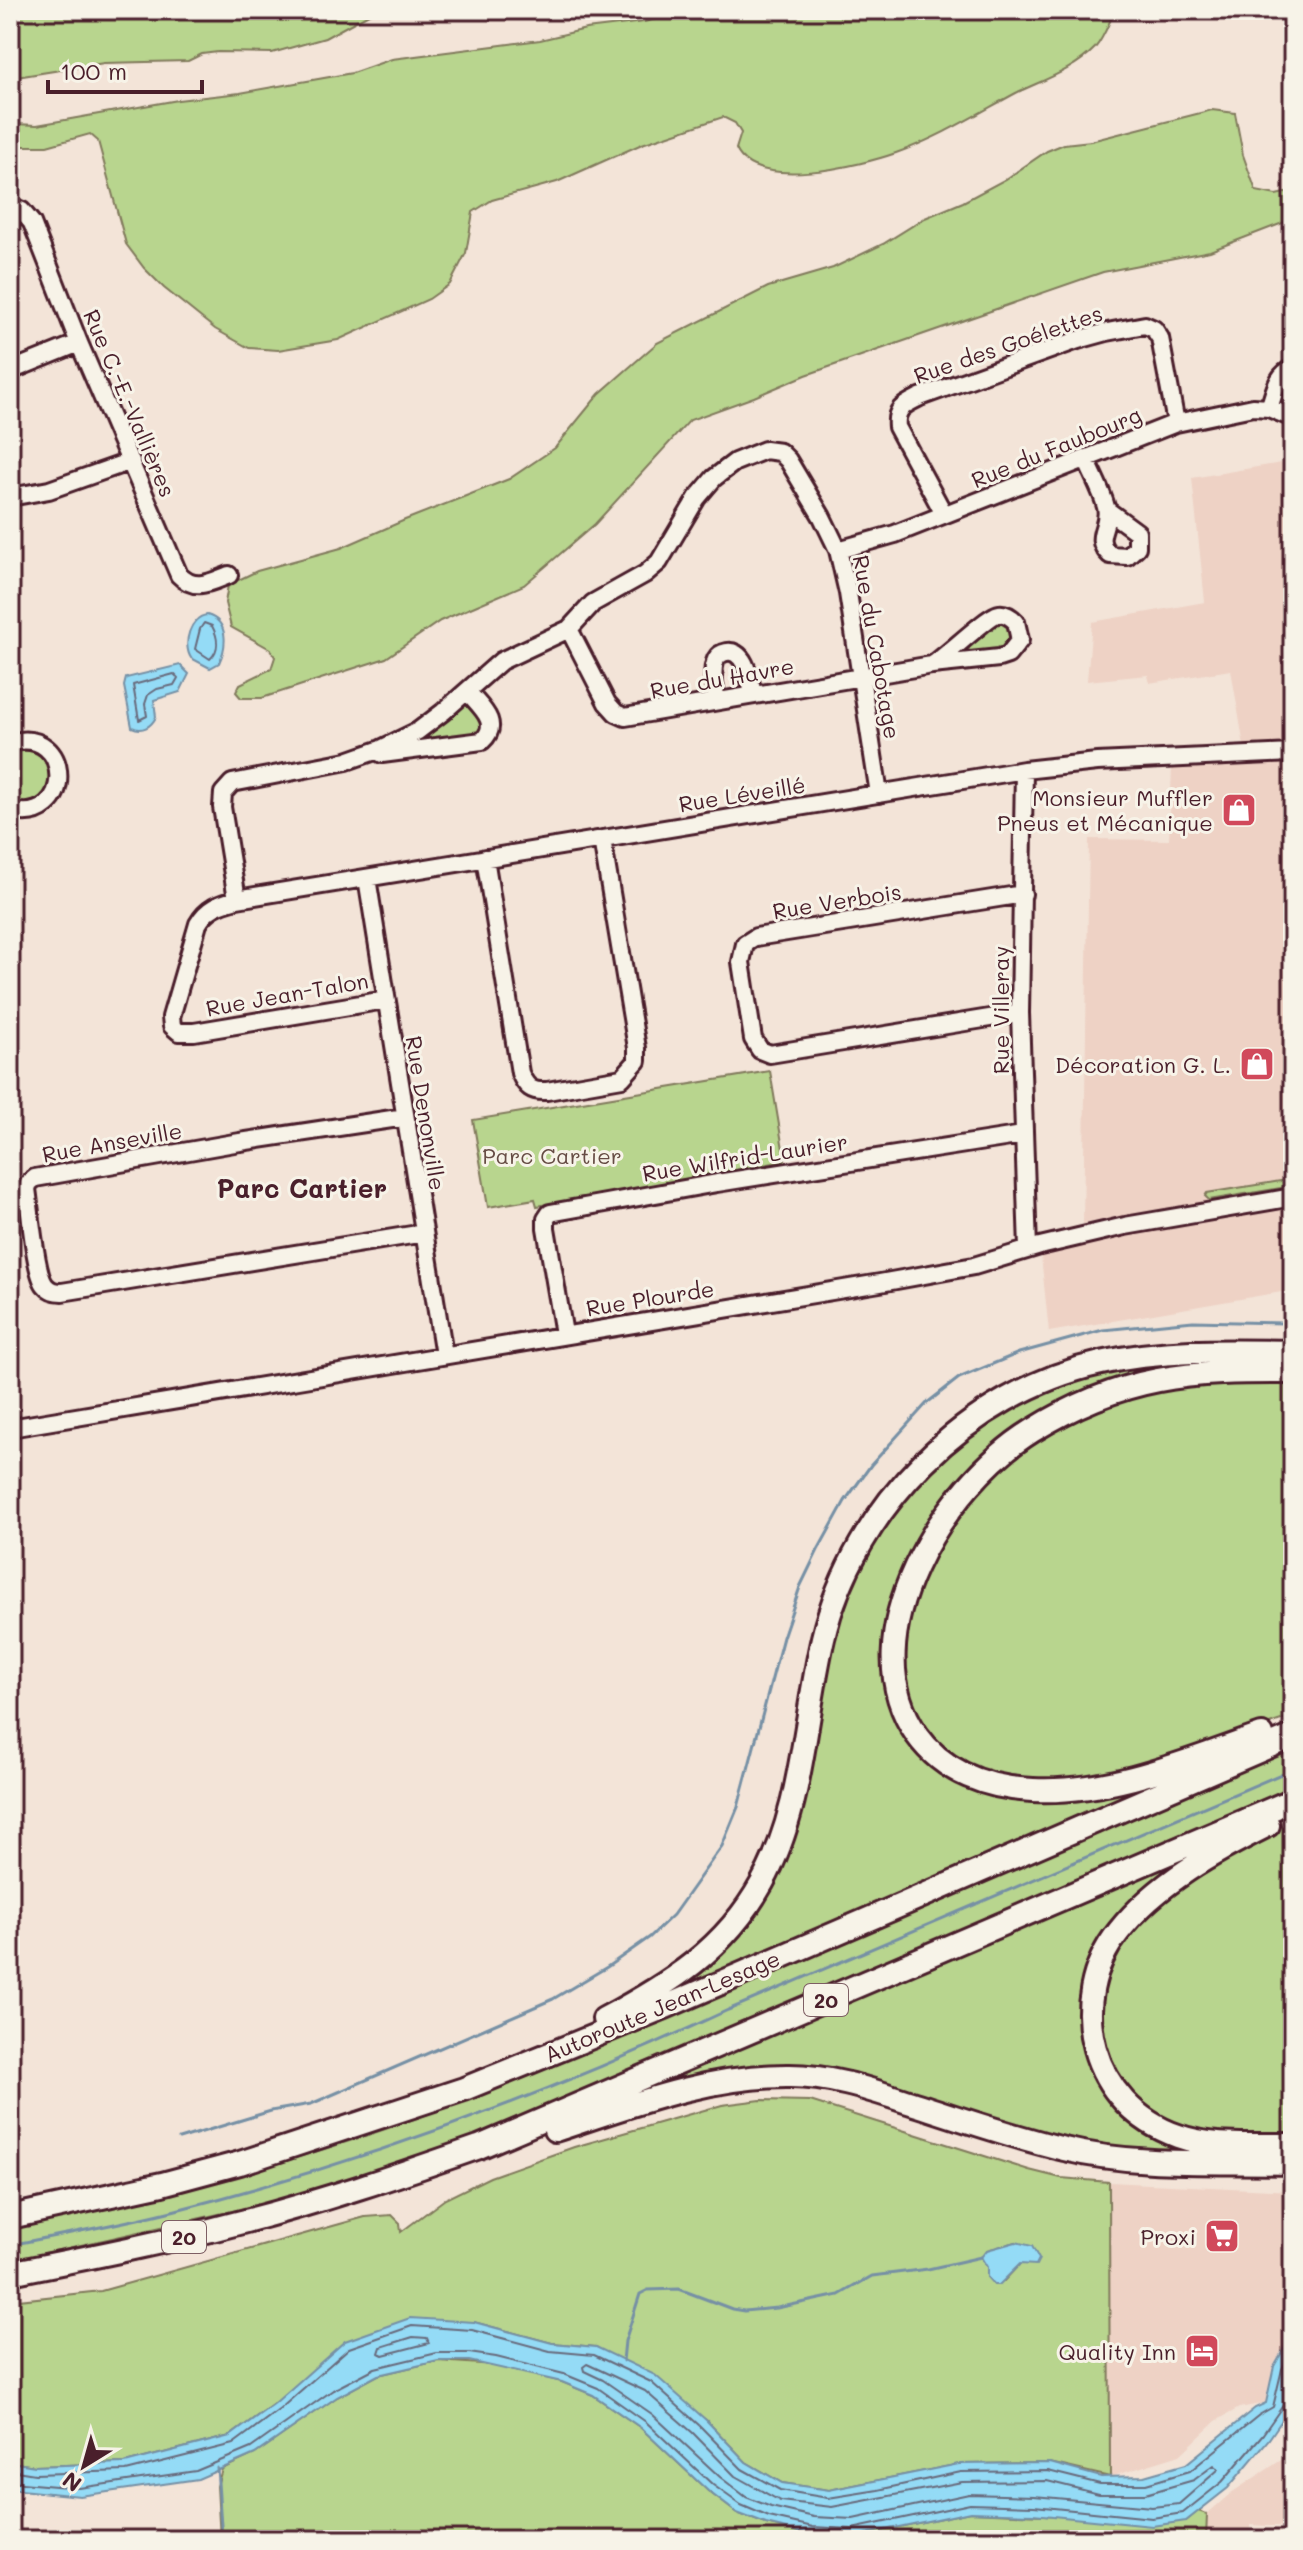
<svg xmlns="http://www.w3.org/2000/svg" width="1303" height="2550" viewBox="0 0 1303 2550" font-family="Mali,sans-serif">
	<style>
		.built { fill: #eed2c5 }
		.green { fill: #b8d58e; stroke: #817a5c; stroke-width: 2; fill-rule: evenodd }
		.water { fill: #94dbf6; stroke: #7690a5; stroke-width: 2 }
		.lines { fill: none; stroke-linecap: round; stroke-linejoin: round }
		.shore { stroke: #686a7c; stroke-width: 2 }
		.stream { stroke: #7690a5; stroke-width: 3 }
		.minor-casing { stroke: #4a1f2b; stroke-width: 22 }
		.highway-casing { stroke: #4a1f2b; stroke-width: 28 }
		.minor { stroke: #f7f3e8; stroke-width: 16 }
		.highway { stroke: #f7f3e8; stroke-width: 22 }
		.labels { text-anchor: middle; dominant-baseline: central; stroke-width: 6; stroke-linejoin: round; paint-order: stroke }
		.shield { fill: #f7f3e8; stroke: #7e5f64; stroke-width: 2 }
		.shield-label { font-size: 20px; font-weight: bold; fill: #4a1f2b }
		.street-label { font-size: 22px; fill: #4a1f2b; stroke: #f7f3e8 }
		.poi-label { font-size: 22px; fill: #4a1f2b; stroke: #f7f3e8; text-anchor: end }
		.park-label { font-size: 22px; fill: #664c44; stroke: #f7f3e8 }
		.quarter-label { font-size: 26px; font-weight: bold; fill: #4a1f2b; stroke: #f7f3e8 }
	</style>
	<rect width="100%" height="100%" fill="#f3e4d8"/>
	<filter id="ink" filterUnits="userSpaceOnUse"><feTurbulence type="fractalNoise" baseFrequency=".0125" numOctaves="2"/><feDisplacementMap in="SourceGraphic" scale="16" xChannelSelector="R" yChannelSelector="G"/><feConvolveMatrix kernelMatrix="1 2 1 2 8 2 1 2 1" color-interpolation-filters="sRGB"/></filter>
	<g filter="url(#ink)">
		<!-- built -->
		<path class="built" d="M1293 461V744L1244 746 1231 670 1149 683 1148 675 1087 681 1092 622 1205 602 1192 478Z
			M1293 762V1186L1083 1224 1089 839 1169 840 1172 767Z
			M1293 1206V1290L1049 1332 1041 1256 1127 1235Z
			M1109 2182 1293 2191V2333L1274 2366 1266 2403 1239 2408 1216 2421 1180 2455 1110 2477Z
			M1289 2455H1293V2527L1250 2525V2540H1206L1207 2514 1231 2493Z"/>
		<!-- green -->
		<path class="green" d="M10 10H376L325 38 272 53 218 52 202 54 188 61 104 63 10 78Z
			M692 10H1115C1109 22 1104 38 1095 48 1074 70 1043 80 1016 93 977 114 938 138 896 153 862 165 755 192 736 149L741 133 735 123 723 117 642 144 557 182 492 200 473 212 466 253 450 284 429 299 338 340 278 350 249 348 215 329 164 288 144 268 126 244 98 141 90 134 47 146H10V119L15 124 37 125 178 100 240 93 352 73 392 59 540 40 586 29 644 22Z
			M1212 110 1235 113 1243 155 1256 191 1276 195 1293 191V219L1210 251 1103 272 806 375 754 397 690 420 595 524 524 585 440 621 386 658 262 698H241L236 692 240 684 271 669 275 657 270 649 231 627 225 603 228 585 257 571 341 548 405 520 509 479 555 448 599 394 657 343 768 287 833 268 883 244 925 218 963 202 1006 179 1047 151 1064 144 1091 141Z
			M1000 621 1008 624 1014 632 1010 645 999 650 968 652C970 638 988 629 1000 621Z
			M465 704 484 724 479 733 416 743 415 741Z
			M22 747C70 758 56 813 10 802V750Z
			M770 1071 785 1161 537 1206 535 1199 488 1207 473 1120Z
			M1293 1179V1186L1209 1200 1205 1196 1207 1193Z
			M1273 1357 1056 1410 921 1545 894 1706 994 1791 1195 1768 654 2001 754 1912 827 1651 865 1551 907 1492 974 1430 1022 1399 1123 1365Z
			M1293 1376V1716L1193 1750 1112 1771 1070 1778 1018 1780 968 1766 947 1753 931 1738 904 1689V1629L925 1573 946 1534 989 1476 1053 1426 1135 1391Z
			M1293 1749V1787L502 2128 365 2175 259 2205 10 2261V2227C109 2204 208 2184 305 2155 392 2129 477 2097 561 2063Z
			M1293 1821V2136C1269 2138 1213 2137 1189 2131 1182 2129 1174 2124 1167 2121 1097 2086 1078 1995 1128 1935 1171 1883 1236 1852 1293 1821Z
			M1204 1849 1167 1876 1084 2003 1139 2122 1293 2155 1096 2148 861 2081 629 2096Z
			M761 2100 810 2101 1029 2170 1061 2178 1109 2182 1110 2477 1050 2463 960 2464 829 2490 782 2483 746 2462 706 2420 596 2347 552 2343 474 2322 275 2403 230 2436 125 2463 35 2466 10 2462V2301L101 2291 365 2217 392 2215 400 2223 401 2232 445 2199 490 2177 574 2147 722 2105ZM1016 2242 1020 2264 1004 2281 987 2277V2250Z
			M438 2361 495 2365 562 2382 593 2395 641 2428 708 2491 737 2513 766 2524 812 2535 856 2536 970 2512 1186 2521 1198 2511 1207 2514 1206 2540H220L217 2486 222 2469 255 2454 337 2397 378 2375Z"/>
		<!-- water -->
		<path class="water" d="M207 615C229 621 227 646 219 663L210 668 191 658C182 644 190 617 207 615Z
			M180 665 189 674 180 692 154 700 156 717C151 727 142 732 132 727L124 686 126 678Z
			M1016 2242 1032 2246 1039 2259 1036 2265 1020 2264 999 2285H994L987 2277V2267L981 2257 987 2250Z
			M410 2318 474 2322 552 2343 596 2347 655 2375 706 2420 746 2462 782 2483 829 2490 959 2464 1050 2463 1101 2477 1144 2476 1186 2464 1255 2408 1266 2403 1274 2366 1293 2333V2404L1269 2439 1228 2488 1186 2521 1152 2526 1033 2514 970 2512 856 2536 812 2535 766 2524 737 2513 708 2491 641 2428 593 2395 562 2382 469 2361H438L378 2375 337 2397 255 2454 198 2479 80 2496 10 2489V2462L35 2466 125 2463 230 2436 275 2403 345 2341Z"/>
		<g class="lines">
			<!-- shore -->
			<path class="shore" d="M204 623 212 626C218 637 220 650 210 659L195 649 200 629Z
				M174 674 178 678 174 685 157 689 148 695 145 704 147 716 139 720 133 685Z
				M413 2337 427 2338 429 2343 383 2355 379 2353 381 2347Z
				M587 2364 645 2391 693 2433 735 2476 780 2501 832 2507 962 2482 1047 2481 1099 2494H1145L1194 2480 1214 2465 1219 2469 1179 2504 1152 2507 1034 2496 969 2494 853 2519 814 2517 771 2507 746 2497 720 2477 652 2414 603 2380 584 2371 583 2367Z
				M10 2470 35 2474 126 2471 233 2444 280 2409 349 2348 412 2326 472 2330 550 2351 594 2355 651 2382 700 2426 742 2469 780 2490 828 2498 878 2490 961 2472 1048 2471 1100 2484H1146L1190 2471 1259 2415 1273 2407 1282 2369 1293 2349
				M10 2482 79 2488 196 2471 251 2448 333 2390 375 2368 437 2353H469L496 2357 564 2374 598 2388 646 2422 713 2485 741 2505 769 2517 813 2527 852 2529 970 2504 1034 2506 1152 2518 1183 2513 1222 2482 1263 2434 1284 2404 1293 2401"/>
			<!-- stream -->
			<path class="stream" d="M179 2139 271 2111 311 2104 553 1999 607 1967 650 1937 673 1915 722 1846 738 1807 783 1637 800 1587 818 1550 845 1501 871 1465 927 1403 959 1378 1019 1353 1103 1330 1193 1321 1284 1323
				M10 2245C65 2234 121 2224 176 2210 365 2162 551 2093 728 2010L1293 1769
				M623 2361 625 2341 640 2294 648 2290 679 2289 732 2309 744 2311 777 2308 839 2295 872 2276 928 2269 981 2257
				M217 2468 222 2540"/>
			<!-- minor casing -->
			<g class="minor-casing">
				<path id="minor" d="M10 206 22 211 32 223 79 343 179 575C195 592 211 582 229 575
					M10 371 79 343
					M1269 408C1275 392 1276 375 1293 368
					M1086 459C1092 474 1102 491 1106 507 1111 527 1091 537 1110 555L1127 556 1137 547V532L1107 510
					M10 497 49 490 131 461
					M944 514 897 427C895 408 904 405 920 397L1078 340 1107 332 1145 325 1154 329 1160 338 1176 423
					M838 550 895 534 1176 423 1253 407 1269 408 1293 418
					M569 629 607 703 616 713 625 717 932 665 999 658 1008 655 1020 640 1016 622C1012 618 1005 613 999 614 990 614 946 656 932 665
					M717 701C715 689 711 674 715 662 716 658 718 655 723 653 745 645 750 680 753 695
					M10 743C74 724 75 828 10 810
					M382 754 482 741C502 723 480 707 467 691
					M1024 770 1020 1013 1028 1249
					M485 858 520 1073C526 1087 531 1092 547 1091L622 1078 637 1061V1048L602 839
					M367 878 444 1355
					M237 899 222 807 223 793 232 783 347 761 381 749 418 731 443 712 501 661 569 629 593 603 645 574 659 562 697 498 714 478 735 462 765 450 780 452 788 460 822 517 838 550 848 593 879 794
					M385 1000 194 1032H179L172 1026 171 1017 198 924C207 908 219 904 237 899L1024 770 1097 762 1293 753
					M1020 1013 770 1054 760 1050 753 1039 741 962 745 944 756 937 1023 894
					M405 1117 240 1142 35 1178 29 1183 27 1189C30 1208 35 1273 45 1285 50 1291 55 1292 62 1292L424 1233
					M564 1334 546 1228V1219L550 1213 717 1183 1023 1135
					M10 1428 880 1283 974 1266 1040 1246 1125 1226 1293 1197"/>
			</g>
			<!-- highway casing -->
			<g class="highway-casing">
				<path id="highway" d="M1262 1735C1190 1760 1111 1794 1033 1790 988 1788 944 1773 917 1735 848 1637 945 1485 1032 1431 1122 1375 1190 1371 1293 1372
					M1268 1825C1214 1852 1157 1883 1119 1931 1063 2001 1091 2106 1178 2136 1214 2149 1255 2144 1293 2145
					M604 2019C669 1984 725 1950 762 1883 803 1809 804 1720 823 1638 854 1507 968 1392 1101 1363 1164 1349 1228 1351 1293 1352
					M555 2130C631 2105 710 2075 790 2076 828 2076 866 2088 902 2100 956 2117 1009 2136 1064 2149 1138 2167 1218 2161 1293 2163
					M10 2217 162 2184 240 2163 464 2089 665 2007 1293 1736
					M10 2273C86 2258 163 2243 238 2223 320 2202 399 2175 479 2147L1293 1800"/>
			</g>
			<!-- minor -->
			<use href="#minor" class="minor"/>
			<!-- highway -->
			<use href="#highway" class="highway"/>
		</g>
	</g>
	<!-- icons -->
	<defs>
		<g id="shop-square" transform="scale(1.8)"><rect x="-9" y="-9" width="18" height="18" rx="4" fill="#d1495b" stroke="#f7f3e8"/><path d="M-5-2.5h2.3a2.7 3.5 0 0 1 5.4 0H5L5.5 6h-11ZM-1.5-2.5h3a1.5 2.3 0 0 0-3 0Z" fill="#fff"/></g>
		<g id="supermarket-square" transform="scale(1.8)"><rect x="-9" y="-9" width="18" height="18" rx="4" fill="#d1495b" stroke="#f7f3e8"/><path d="M-6-5.5h2.5l.6 2H6L4.5 2H-2.5L-4.4-4H-6ZM-1.5 3.2a1.3 1.3 0 1 0 .1 0ZM3 3.2a1.3 1.3 0 1 0 .1 0Z" fill="#fff"/></g>
		<g id="hotel-square" transform="scale(1.8)"><rect x="-9" y="-9" width="18" height="18" rx="4" fill="#d1495b" stroke="#f7f3e8"/><path d="M-6-4.5h1.5V1H6V5H4.5V3h-9V5H-6ZM-4 0a1.8 1.8 0 1 1 3.6 0ZM.5 0V-2.5h3Q6-2.5 6 0Z" fill="#fff"/></g>
	</defs>
	<g fill-rule="evenodd">
		<use href="#shop-square" x="1239" y="810"/>
		<use href="#shop-square" x="1257" y="1064"/>
		<use href="#supermarket-square" x="1222" y="2236"/>
		<use href="#hotel-square" x="1202" y="2351"/>
	</g>
	<g class="labels">
		<!-- shield labels -->
		<g class="shield">
			<rect x="804" y="1984" width="44" height="32" rx="6"/>
			<rect x="162" y="2221" width="44" height="32" rx="6"/>
		</g>
		<g class="shield-label">
			<text x="826" y="2000">20</text>
			<text x="184" y="2237">20</text>
		</g>
		<!-- street labels -->
		<g class="street-label">
			<text transform="translate(1008 344) rotate(-19)">Rue des Goélettes</text>
			<text transform="translate(130 403) rotate(67)">Rue C.-E.-Vallières</text>
			<text transform="translate(1056 447) rotate(-22)">Rue du Faubourg</text>
			<text transform="translate(877 647) rotate(80)">Rue du Cabotage</text>
			<text transform="translate(722 678) rotate(-10)">Rue du Havre</text>
			<text transform="translate(742 794) rotate(-9)">Rue Léveillé</text>
			<text transform="translate(837 901) rotate(-9)">Rue Verbois</text>
			<text transform="translate(287 994) rotate(-10)">Rue Jean-Talon</text>
			<text transform="translate(1000 1010) rotate(-90)">Rue Villeray</text>
			<text transform="translate(426 1113) rotate(81)">Rue Denonville</text>
			<text transform="translate(112 1142) rotate(-10)">Rue Anseville</text>
			<text transform="translate(745 1157) rotate(-9)">Rue Wilfrid-Laurier</text>
			<text transform="translate(650 1298) rotate(-9)">Rue Plourde</text>
			<text transform="translate(662 2006) rotate(-23)">Autoroute Jean-Lesage</text>
		</g>
		<!-- poi labels -->
		<g class="poi-label">
			<text x="1213" y="797">Monsieur Muffler<tspan x="1213" dy="25">Pneus et Mécanique</tspan></text>
			<text x="1231" y="1064">Décoration G. L.</text>
			<text x="1196" y="2236">Proxi</text>
			<text x="1176" y="2351">Quality Inn</text>
		</g>
		<!-- park labels -->
		<g class="park-label">
			<text x="552" y="1155">Parc Cartier</text>
		</g>
		<!-- quarter labels -->
		<g class="quarter-label">
			<text x="302" y="1188">Parc Cartier</text>
		</g>
	</g>
	<!-- margin -->
	<rect width="1303" height="2550" fill="none" stroke="#f7f3e8" stroke-width="40"/>
	<rect x="20" y="20" width="1263" height="2510" fill="none" stroke="#4a1f2b" stroke-width="3" filter="url(#ink)"/>
	<!-- north arrow -->
	<g transform="translate(84 2466) rotate(217)" stroke="#f7f3e8" stroke-width="6" paint-order="stroke">
	<path d="M0-6L14 30L0 20L-14 30Z" fill="#4a1f2b"/>
	<text y="-12" font-size="22" font-weight="bold" text-anchor="middle" fill="#4a1f2b">N</text>
	</g>
	<!-- scale -->
	<path d="M48 80v12h154v-12" fill="none" stroke="#4a1f2b" stroke-width="4"/>
	<text x="60" y="80" font-size="24" fill="#4a1f2b" stroke="#f7f3e8" stroke-width="6" paint-order="stroke">100 m</text>
</svg>
